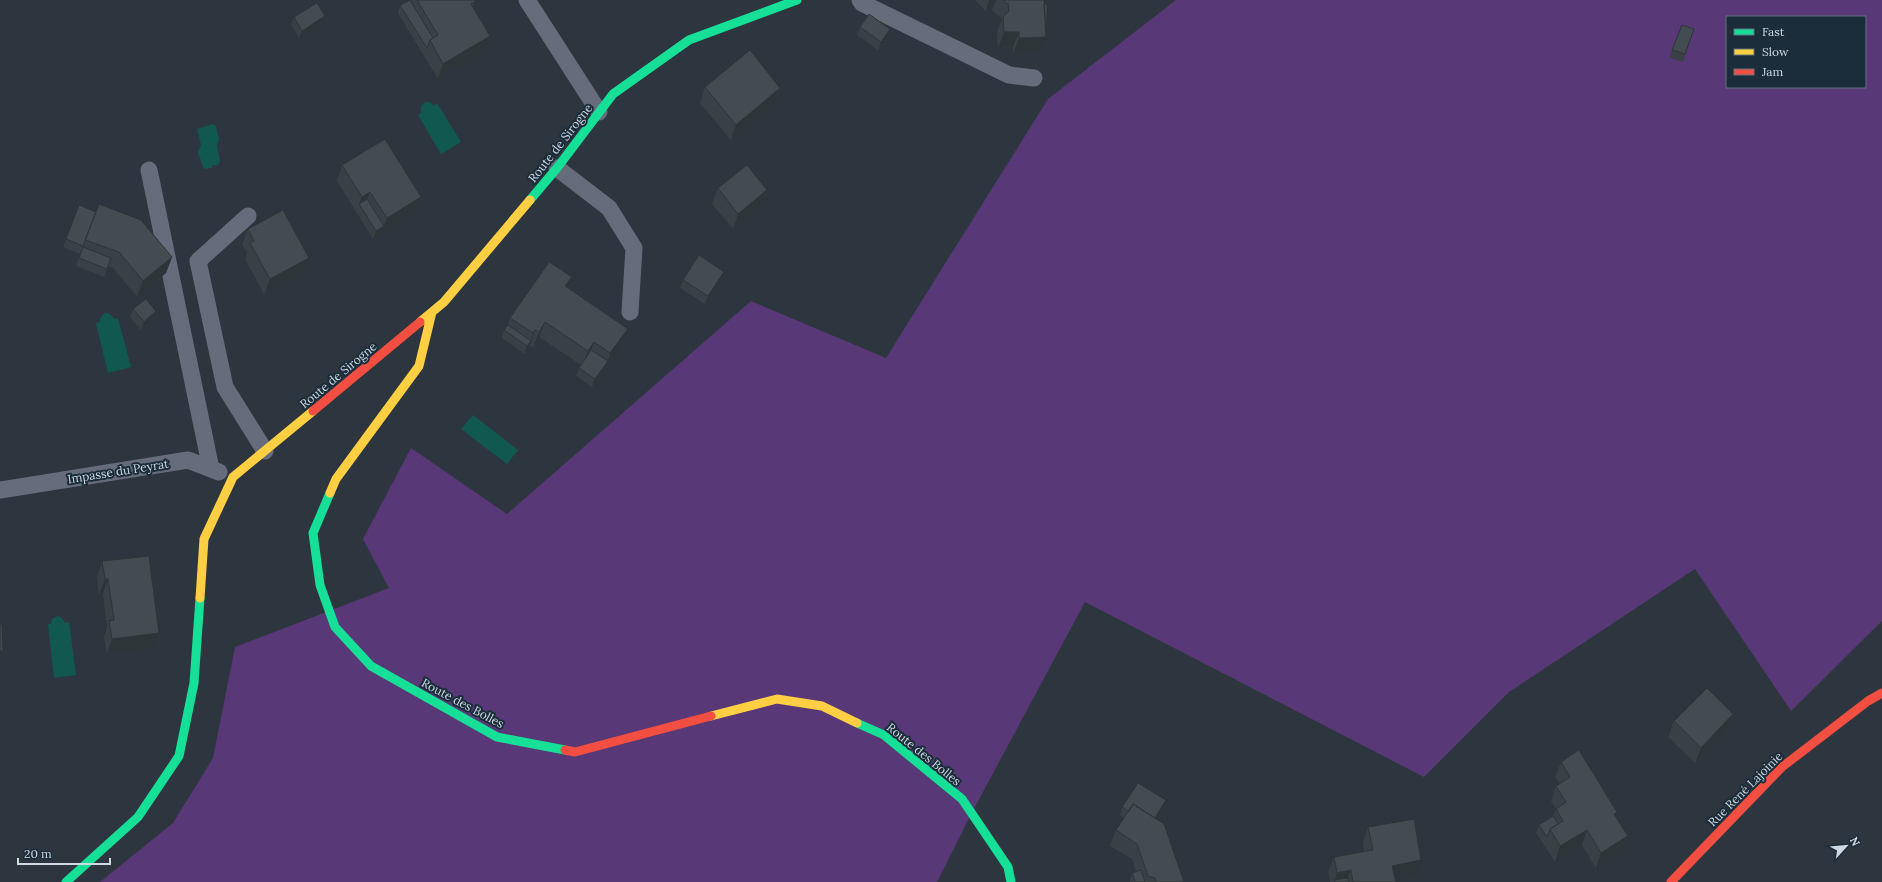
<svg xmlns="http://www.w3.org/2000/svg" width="1882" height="882" viewBox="0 0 1882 882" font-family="Lora,serif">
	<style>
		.green { fill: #583877; fill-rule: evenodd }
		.water { fill: #11594f }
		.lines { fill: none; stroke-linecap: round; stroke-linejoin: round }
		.lane { stroke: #676c7c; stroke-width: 17 }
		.fast { stroke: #16e098; stroke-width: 9 }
		.slow { stroke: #ffcf43; stroke-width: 9 }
		.jam { stroke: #f24e42; stroke-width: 9 }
		.wall { fill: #394146 }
		.shaded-wall { fill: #2e3539 }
		.building { fill: #424c51; stroke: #2e3539 }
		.labels { text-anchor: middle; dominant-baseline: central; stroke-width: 4; stroke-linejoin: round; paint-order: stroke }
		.street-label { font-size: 12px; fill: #ced9e3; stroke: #1b2d3b }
	</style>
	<rect width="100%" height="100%" fill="#2d363e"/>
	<!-- green -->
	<path class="green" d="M1176 0H1882V621L1791 711 1695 569 1509 692 1424 777 1085 602 968 820 937 882H100L173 823 213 758 235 647 389 588 363 539 411 448 507 514 751 301 886 358 1048 99ZM1727 17H1865V87H1727Z"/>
	<!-- water -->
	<path class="water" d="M425 102H430L434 106 437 103 461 142 441 154 418 115 421 113V106Z
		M213 124 216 126 219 139 217 146 220 161 218 165H213L211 168 204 169 198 152 201 145 197 129Z
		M105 313 110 314 114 319 118 318 131 367 108 373 96 323 100 322V318Z
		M473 415 518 450 507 464 461 429Z
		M58 616 63 619 65 623 69 622 76 675 54 678 48 624H51L52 619Z"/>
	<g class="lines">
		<!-- lane -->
		<path class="lane" d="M527 0 599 112
			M860 0 862 3 1009 75 1034 78
			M557 168 609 208 634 248 630 312
			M149 170 211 469
			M248 216 198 261 225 387 265 451
			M0 490 188 460 219 472"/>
		<!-- fast -->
		<path class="fast" d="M530 200 557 168 613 94 689 40 797 0
			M330 493 313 533 320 585 335 627 371 666 497 737 565 750
			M857 723 884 735 962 799 1008 867 1011 882
			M66 882 138 817 179 756 194 683 200 598"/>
		<!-- slow -->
		<path class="slow" d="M420 322 444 302 530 200
			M330 493 336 479 419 366 432 312
			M200 598 204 539 233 477 313 411
			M711 716 777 699 822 706 857 723"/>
		<!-- jam -->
		<path class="jam" d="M313 411 420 322
			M565 750 575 752 711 716
			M1671 882 1782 767 1868 701 1882 693"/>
	</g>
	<!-- wall -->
	<path class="wall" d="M410 0H474L473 7 490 36 484 51 438 79 398 13 400 5Z
		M976 0H1044V4L1047 18 1045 24 1040 52 1013 54V47L998 48 997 32 1002 19 992 10 986 11 976 1Z
		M294 17 323 24 299 38 291 25Z
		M860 27 890 29 887 37 878 50 857 35Z
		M1694 29 1683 62 1670 58 1672 50Z
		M705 87 780 88 775 103 731 140 700 103Z
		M342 165 421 197 415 212 373 239 337 181Z
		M718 188 767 190 762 205 733 229 712 204Z
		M79 205 172 257 166 273 137 297 113 268 108 266 104 277 76 266 82 249 80 254 63 247Z
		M248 229 309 258 303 274 264 294 245 259 247 253 242 245Z
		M683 280H721L705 304 680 288Z
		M568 288 622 344 592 387 576 376 579 368 581 365 539 337 533 348 530 346 524 354 502 338 504 330 508 325 510 318Z
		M133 309 156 311 153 319 141 330 130 317Z
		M102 561 154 649 107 654 104 637 107 627 103 594 99 595 97 577Z
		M1733 714 1727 730 1695 763 1668 737 1674 721Z
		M1561 762 1615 816 1628 836 1623 852 1596 868 1582 845 1555 862 1536 833 1539 825 1553 816 1556 809 1551 801 1556 786 1560 784 1555 777Z
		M1122 807 1163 808 1156 819 1184 882H1130V881L1132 873 1136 872 1132 859 1110 846 1116 830 1124 818 1120 815Z
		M1368 827 1416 876 1395 879 1396 882H1330L1328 872 1334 857 1364 852 1363 842Z"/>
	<!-- shaded-wall -->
	<path class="shaded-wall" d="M989 0H996L992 10 986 11Z
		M325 16 323 24 299 38 302 31Z
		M890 29 887 37 878 50 881 42Z
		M1004 32H1019L1013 47 998 48Z
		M490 36 484 51 438 79 443 64Z
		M1046 37 1040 52 1013 54 1019 38Z
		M780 88 775 103 731 140 736 125Z
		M767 190 762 205 733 229 738 214Z
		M370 192 364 207 359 204 362 197Z
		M421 197 415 212 373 239 376 231 384 226 387 218Z
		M172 257 166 273 137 297 143 281Z
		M309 258 303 274 264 294 270 279Z
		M724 272 721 280 705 304 708 296Z
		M572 277 566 292 565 286Z
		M156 311 153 319 141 330 144 322Z
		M545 322 539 337 533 348 539 332Z
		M628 329 622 344 592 387 595 379 608 361 610 353Z
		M535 330 530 346 524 354 527 346 531 341 533 333Z
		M594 342 588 358 582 366 588 351Z
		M105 579H108L103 594 99 595Z
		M159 633 154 649 107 654 112 639Z
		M0 651H3L0 660Z
		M1733 714 1727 730 1695 763 1701 748Z
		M1166 800 1163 808 1148 833 1150 825Z
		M1587 830 1582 845 1555 862 1560 846Z
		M1628 836 1623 852 1596 868 1601 853Z
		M1421 860 1416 876 1387 881 1392 866Z
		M1351 870 1346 882 1334 881 1337 873Z"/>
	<!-- building -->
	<path class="building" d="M410 0 433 38 430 40 427 48 400 5Z
		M417 0H474L475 2 471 4 490 36 443 64 430 40 438 35Z
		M1003 0H1044L1046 37 1019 38V32H1004L1003 17 1009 11 1008 4Z
		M317 3 325 16 302 31 294 17Z
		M1044 4H1047V18H1045Z
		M869 14 890 29 881 42 860 27Z
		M1682 25 1694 29 1685 54 1672 50Z
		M750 50 780 88 736 125 705 87Z
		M385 139 421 197 387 218 370 192 362 197 342 165Z
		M747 165 767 190 738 214 718 188Z
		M367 199 384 226 376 231 359 204Z
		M99 204 141 220 172 257 143 281 119 252 85 240Z
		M79 205 96 212 83 246 66 239Z
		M283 210 309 258 270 279 250 243 254 241 248 229Z
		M83 247 111 258 107 269 79 258Z
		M699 255 724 272 708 296 683 280Z
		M549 262 572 277 565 286 628 329 610 353 594 342 588 351 545 322 539 332 535 330 533 333 510 318Z
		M146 299 156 311 144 322 133 309Z
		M508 325 531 341 527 346 504 330Z
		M591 350 608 361 595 379 579 368Z
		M149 556 159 633 112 639 109 621 114 620 108 579H105L102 561Z
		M0 624H2L3 651H0Z
		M1707 688 1733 714 1701 748 1674 721Z
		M1579 750 1617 812 1614 814 1628 836 1601 853 1587 830 1560 846 1550 829 1563 821 1556 809 1566 802 1556 786 1570 777 1561 762Z
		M1138 783 1166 800 1155 818 1133 804 1129 811 1122 807Z
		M1133 804 1164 824 1184 882H1156L1155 878 1148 876 1137 844 1116 830Z
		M1553 816 1558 824 1550 829 1547 837 1539 825Z
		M1414 819 1421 860 1392 866 1396 882H1353L1351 870 1337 873 1334 857 1373 850 1368 827Z
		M1141 870 1145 882H1135L1132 873Z
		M1348 878 1349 882H1335L1334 880Z"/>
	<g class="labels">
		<!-- street labels -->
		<g class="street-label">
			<text transform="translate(560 143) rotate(-52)">Route de Sirogne</text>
			<text transform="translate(338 375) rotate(-40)">Route de Sirogne</text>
			<text transform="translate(118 471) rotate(-9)">Impasse du Peyrat</text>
			<text transform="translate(463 703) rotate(28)">Route des Bolles</text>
			<text transform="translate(924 754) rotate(39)">Route des Bolles</text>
			<text transform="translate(1745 789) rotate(-45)">Rue René Lajoinie</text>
		</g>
	</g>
	<!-- legend -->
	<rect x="1726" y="16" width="140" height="72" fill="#1b2d3b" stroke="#63727e"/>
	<rect x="1734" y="29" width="20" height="6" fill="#16e098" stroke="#63727e"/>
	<text x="1762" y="36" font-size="12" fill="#ced9e3">Fast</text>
	<rect x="1734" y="49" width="20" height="6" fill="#ffcf43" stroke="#63727e"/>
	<text x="1762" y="56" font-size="12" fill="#ced9e3">Slow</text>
	<rect x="1734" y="69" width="20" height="6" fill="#f24e42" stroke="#63727e"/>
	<text x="1762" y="76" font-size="12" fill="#ced9e3">Jam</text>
	<!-- north arrow -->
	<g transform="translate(1846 846) rotate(63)" stroke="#1b2d3b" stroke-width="3" paint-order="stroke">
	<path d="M0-3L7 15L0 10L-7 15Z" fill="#ced9e3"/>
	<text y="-6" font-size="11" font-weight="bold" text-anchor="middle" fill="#ced9e3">N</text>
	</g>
	<!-- scale -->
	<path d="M18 858v6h92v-6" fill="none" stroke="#ced9e3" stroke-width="2"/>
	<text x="24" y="858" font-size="12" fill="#ced9e3" stroke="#1b2d3b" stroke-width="3" paint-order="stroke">20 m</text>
</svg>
